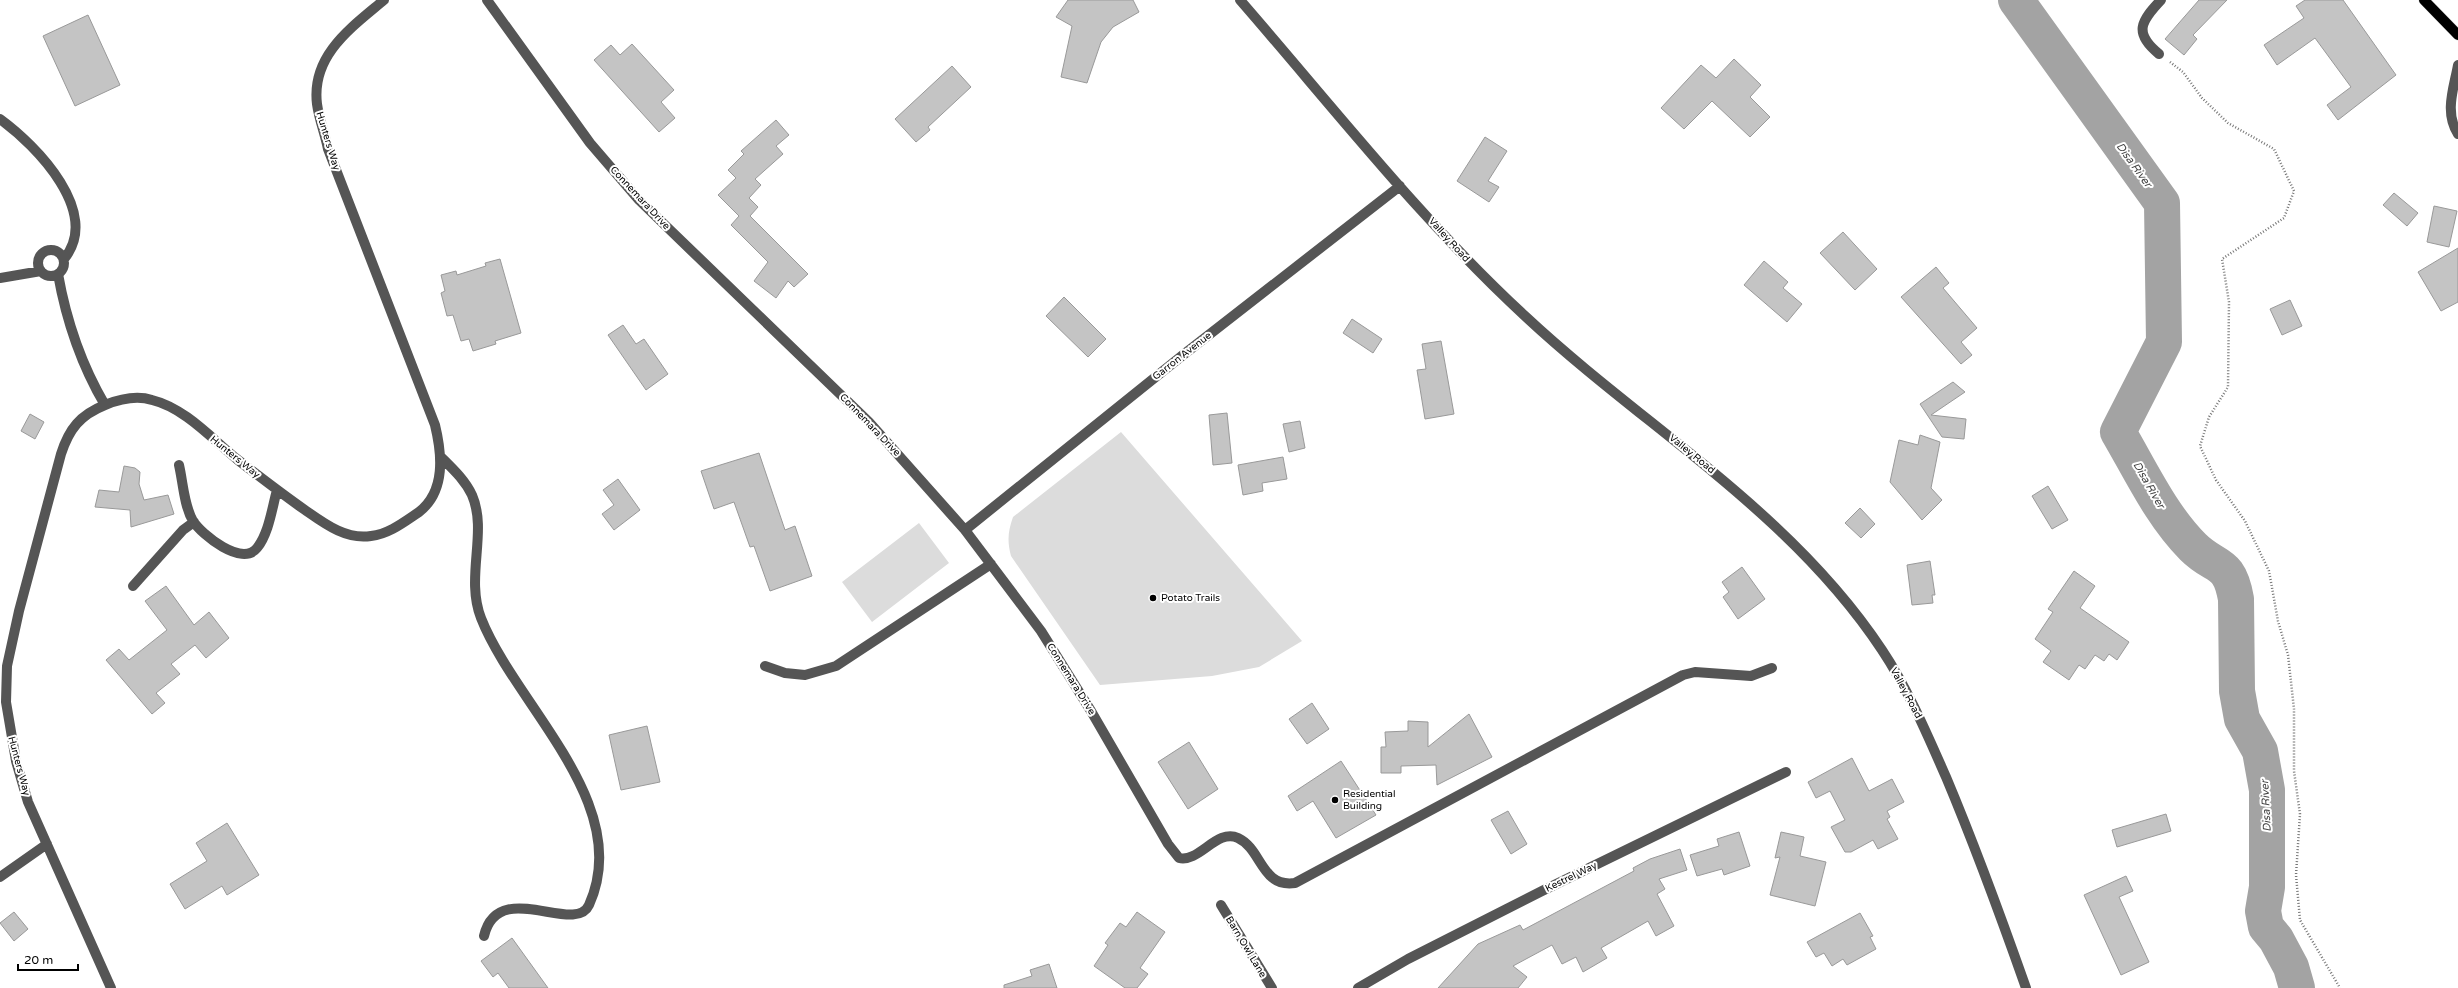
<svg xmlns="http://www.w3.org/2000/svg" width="2458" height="988" viewBox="0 0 2458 988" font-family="'Varela Round',sans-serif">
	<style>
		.green { fill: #dcdcdc }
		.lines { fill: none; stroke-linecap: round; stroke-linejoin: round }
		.river { stroke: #a3a3a3; stroke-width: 36 }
		.building { fill: #c4c4c4; stroke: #999 }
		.major-casing { stroke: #dbdbdb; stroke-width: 11 }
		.path { stroke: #777; stroke-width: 2.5; stroke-dasharray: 1 2; stroke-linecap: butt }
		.minor { stroke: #555; stroke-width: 10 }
		.major { stroke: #000; stroke-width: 10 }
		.poi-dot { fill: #000; stroke: #fff; stroke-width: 1.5 }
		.labels { text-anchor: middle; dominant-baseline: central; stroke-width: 4; stroke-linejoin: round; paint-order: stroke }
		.street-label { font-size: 10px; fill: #000; stroke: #fff }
		.poi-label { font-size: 10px; fill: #000; stroke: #fff; text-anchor: start }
		.water-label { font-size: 11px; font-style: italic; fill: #444; stroke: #fff }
	</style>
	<rect width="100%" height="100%" fill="#fff"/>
	<!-- green -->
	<path class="green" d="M1121 432 1302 641 1259 667 1212 676 1100 685 1011 556C1007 541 1008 531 1013 517Z
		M919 523 949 563 872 622 842 582Z"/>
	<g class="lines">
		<!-- river -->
		<path class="river" d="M2016 0 2162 203 2164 342 2118 432C2141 471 2161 515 2193 547 2216 570 2229 559 2236 599L2237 691 2242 719 2260 751 2267 790V887L2263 911 2266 927 2276 939 2291 967 2297 988"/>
	</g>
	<!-- building -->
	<path class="building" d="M1068 0H1133L1139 12 1113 27 1101 42 1087 83 1061 77 1072 26 1056 17Z
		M2199 0H2227L2193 35 2197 39 2184 55 2165 39Z
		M2305 0H2343L2396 75 2338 120 2327 105 2351 87 2315 38 2277 65 2264 45 2304 18 2296 6Z
		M88 15 120 85 75 106 43 36Z
		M632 44 674 90 661 102 675 118 659 132 594 60 611 45 620 55Z
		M1734 59 1761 85 1750 97 1770 117 1750 137 1712 101 1684 129 1661 108 1701 65 1716 78Z
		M952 66 971 87 928 127 930 130 916 142 895 119Z
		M776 120 789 135 776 146 783 154 755 179 761 185 749 198 758 207 750 216 808 274 794 287 788 281 776 298 754 281 768 262 731 225 739 216 718 195 736 178 728 170 744 154 741 151Z
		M1485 137 1507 151 1488 181 1499 187 1489 202 1457 181Z
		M2394 193 2418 213 2407 226 2383 205Z
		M2434 206 2457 211 2449 247 2427 242Z
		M1843 232 1877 269 1855 290 1820 253Z
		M2458 248V302L2441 311 2418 272Z
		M500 259 521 333 495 341 496 344 473 351 469 339 461 341 453 315 447 316 441 293 445 291 441 275 456 271 457 275 486 266 485 263Z
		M1764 261 1788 282 1783 288 1802 304 1787 322 1744 285Z
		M1936 267 1949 283 1943 288 1977 328 1961 342 1972 355 1961 364 1901 297Z
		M1064 297 1106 339 1088 357 1046 316Z
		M2290 300 2302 326 2282 335 2270 309Z
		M1352 319 1382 339 1373 353 1343 333Z
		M623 325 636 344 644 339 668 374 646 390 608 335Z
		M1441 341 1454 414 1425 419 1417 370 1426 369 1422 344Z
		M1953 382 1965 392 1931 415 1966 419 1964 439 1942 437 1920 404Z
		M1227 413 1232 463 1213 465 1209 415Z
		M30 414 44 422 35 439 21 431Z
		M1300 421 1305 448 1289 452 1283 424Z
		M1920 435 1940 442 1931 488 1942 500 1922 520 1890 482 1899 440 1918 445Z
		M759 453 785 530 795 526 812 576 770 591 754 546 750 547 734 502 714 509 701 471Z
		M1283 457 1287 479 1262 483 1263 491 1243 495 1238 465Z
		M124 466 135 468 140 472 139 484 144 500 168 495 174 514 131 527 130 510 95 507 99 490 119 492Z
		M618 479 640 510 614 530 602 514 614 505 603 490Z
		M2048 486 2068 520 2052 529 2032 496Z
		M1860 508 1875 524 1861 538 1845 523Z
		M1930 561 1935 595H1932L1933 603 1912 605 1907 565Z
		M1742 567 1765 599 1738 619 1723 597 1729 592 1722 582Z
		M2074 571 2095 586 2080 608 2129 642 2117 660 2109 654 2104 661 2095 655 2085 669 2079 665 2069 680 2043 662 2051 651 2035 639 2053 612 2048 609Z
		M166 586 194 625 209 612 229 638 206 658 195 645 171 664 180 674 156 693 165 703 152 714 106 660 119 649 129 660 167 630 145 601Z
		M1312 703 1329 729 1307 744 1289 719Z
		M1469 714 1492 757 1437 785 1436 765 1401 766V773H1381V747H1386L1385 732 1408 731V721L1428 722V747Z
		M647 726 660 782 621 790 609 735Z
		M1189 742 1218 789 1188 809 1158 762Z
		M1852 758 1869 791 1892 779 1904 802 1887 811 1890 817 1887 819 1898 839 1878 849 1873 840 1851 852H1845L1831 827 1845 820 1830 791 1816 798 1808 782Z
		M1341 761 1376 815 1336 838 1313 801 1297 811 1288 796Z
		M1508 811 1527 844 1511 854 1491 820Z
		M2166 814 2171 831 2117 847 2112 830Z
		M227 823 259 875 227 895 222 886 185 909 170 884 207 861 196 843Z
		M1739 832 1750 866 1724 875 1722 869 1697 876 1690 855 1719 846 1717 839Z
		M1781 832 1804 837 1800 856 1826 862 1815 906 1770 895 1780 857 1775 858Z
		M1680 849 1687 870 1659 879 1665 889 1657 894 1674 926 1656 936 1648 921 1601 948 1607 958 1583 972 1576 957 1562 964 1552 945 1513 966 1527 977 1518 988H1438L1478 944 1520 925 1523 930 1634 871 1633 868 1650 859Z
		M2126 876 2133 891 2119 897 2149 962 2121 975 2084 895Z
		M14 912 28 929 14 941 0 923Z
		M1137 912 1165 932 1140 968 1148 974 1137 988H1125L1094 966 1108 945 1105 943 1120 923 1126 927Z
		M1860 913 1873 936 1870 937 1876 949 1847 965 1843 959 1832 966 1824 953 1816 957 1807 942Z
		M512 938 548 988H509L498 973 493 977 481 961Z
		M1049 964 1057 988H1004V985L1032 976 1030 970Z"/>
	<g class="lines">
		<!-- major casing -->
		<g class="major-casing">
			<path id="major" d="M2424 0 2458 35"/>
		</g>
		<!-- path -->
		<path class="path" d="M2170 62 2183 72 2202 98 2228 123 2274 149 2294 191 2284 218 2222 259 2229 302 2228 387 2209 417 2200 446 2216 480 2245 521 2269 571 2278 621 2288 655 2294 709V771L2300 814 2296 875 2300 920 2340 988"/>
		<!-- minor -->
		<path class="minor" d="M487 0 590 143 639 200 869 422 965 530 1041 631 1091 711 1168 844 1179 858C1199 863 1217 828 1238 838 1262 849 1261 888 1295 883L1683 675 1695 672 1751 676 1772 668
			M1240 0C1333 107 1421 220 1525 316 1645 428 1790 511 1882 650 1908 689 1927 734 1946 777 1975 846 2001 917 2026 988
			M2159 54C2133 33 2141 21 2161 0
			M2458 65C2454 88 2444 112 2458 134
			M0 119C37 146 102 213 64 259
			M38 263a13 13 0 1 1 26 0a13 13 0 1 1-26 0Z
			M58 274C66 319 82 366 105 405
			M0 278 41 271
			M441 457C453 469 465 480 472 495 488 532 465 577 481 618 515 705 635 804 589 905 575 936 498 877 484 936
			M179 465C183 482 184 506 193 521 202 535 242 567 257 548 269 533 272 508 277 490
			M965 530 1183 355 1400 186
			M133 586 183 530 194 522
			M765 666 785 673 805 675 836 666 991 564
			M0 877 47 844
			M1221 905 1272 988
			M111 988 28 802 16 761 6 702 7 666 19 611 61 454C69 429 80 415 105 405 120 399 136 395 152 400 185 408 212 439 238 460 260 477 282 494 305 510 325 524 346 540 371 536 389 534 404 522 419 512 446 491 442 454 435 425L328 149C325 134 319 119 317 104 311 55 352 27 384 0
			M1358 988 1408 959 1542 891 1786 772"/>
		<!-- major -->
		<use href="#major" class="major"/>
	</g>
	<!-- markers -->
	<g class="poi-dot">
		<circle cx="1153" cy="598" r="4"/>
		<circle cx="1335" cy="800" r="4"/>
	</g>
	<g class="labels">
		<!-- street labels -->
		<g class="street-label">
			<text transform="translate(328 141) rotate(73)">Hunters Way</text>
			<text transform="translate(640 198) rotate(47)">Connemara Drive</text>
			<text transform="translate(1449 240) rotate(48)">Valley Road</text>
			<text transform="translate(1182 356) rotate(-38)">Garron Avenue</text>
			<text transform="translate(870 425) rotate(46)">Connemara Drive</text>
			<text transform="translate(1692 454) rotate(39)">Valley Road</text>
			<text transform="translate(235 457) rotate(39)">Hunters Way</text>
			<text transform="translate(1071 679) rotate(58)">Connemara Drive</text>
			<text transform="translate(1906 693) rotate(62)">Valley Road</text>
			<text transform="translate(19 766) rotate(75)">Hunters Way</text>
			<text transform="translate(1571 877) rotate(-26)">Kestrel Way</text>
			<text transform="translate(1246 947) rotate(59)">Barn Owl Lane</text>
		</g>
		<!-- poi labels -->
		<g class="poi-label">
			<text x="1161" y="598">Potato Trails</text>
			<text x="1343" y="794">Residential<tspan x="1343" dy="12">Building</tspan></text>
		</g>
		<!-- water labels -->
		<g class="water-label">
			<text transform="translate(2134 165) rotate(54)">Disa River</text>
			<text transform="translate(2149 485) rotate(60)">Disa River</text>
			<text transform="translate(2266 806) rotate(-93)">Disa River</text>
		</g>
	</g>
	<!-- scale -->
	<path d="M18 964v6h60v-6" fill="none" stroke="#000000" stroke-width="2"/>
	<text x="24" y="964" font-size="12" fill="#000000" stroke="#ffffff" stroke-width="3" paint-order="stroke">20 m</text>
</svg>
